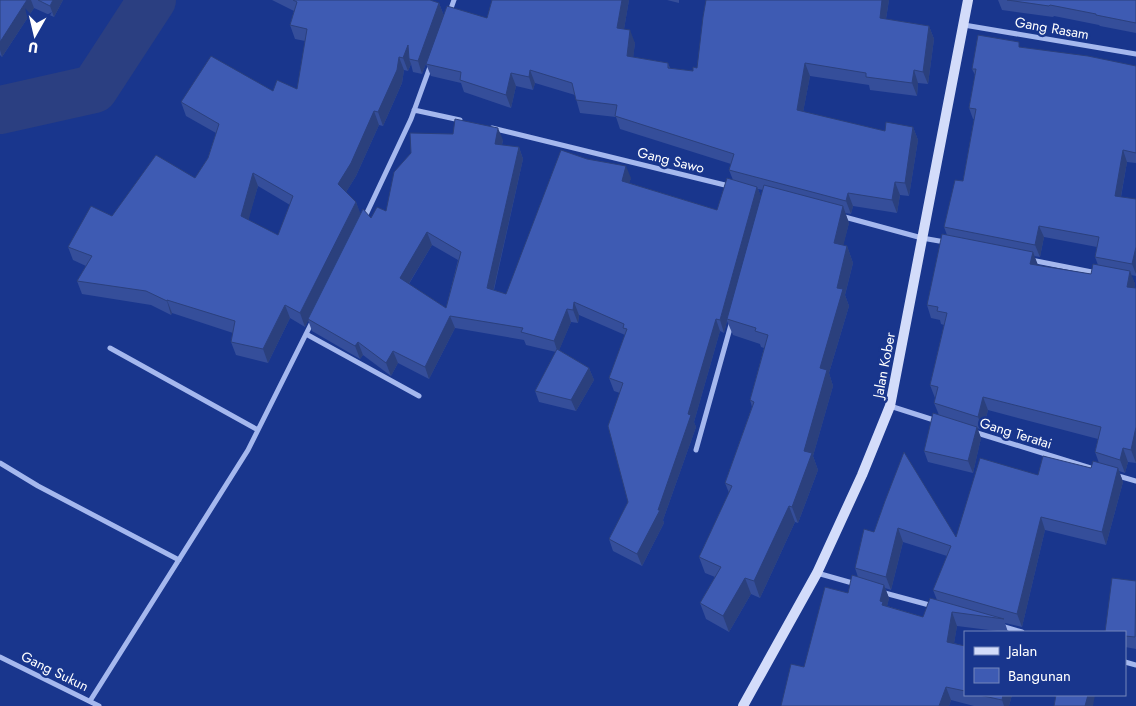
<svg xmlns="http://www.w3.org/2000/svg" width="1136" height="706" viewBox="0 0 1136 706" font-family="Jost,sans-serif">
	<style>
		.lines { fill: none; stroke-linecap: round; stroke-linejoin: round }
		.river { stroke: #2b3f81; stroke-width: 48 }
		.street { stroke: #a5b8ee; stroke-width: 5 }
		.secondary { stroke: #d3dcfa; stroke-width: 10 }
		.wall { fill: #354e9a; fill-rule: evenodd }
		.shaded-wall { fill: #2b407d }
		.building { fill: #3e5bb3; stroke: #2b407d; fill-rule: evenodd }
		.labels { text-anchor: middle; dominant-baseline: central; stroke-width: 5; stroke-linejoin: round; paint-order: stroke }
		.street-label { font-size: 14px; fill: #fff; stroke: #19368d }
	</style>
	<rect width="100%" height="100%" fill="#19368d"/>
	<g class="lines">
		<!-- river -->
		<path class="river" d="M0 110 94 89 152 0"/>
		<!-- street -->
		<path class="street" d="M449 14 454 0
			M964 25 1136 54
			M414 110 460 120
			M492 128 729 186
			M841 216 922 238 945 242
			M364 219 411 119 431 64
			M1031 260 1097 273
			M306 334 419 396
			M110 348 258 430
			M890 406 937 421
			M974 432 1097 470
			M696 450 732 321
			M0 463 38 486 179 560
			M1115 475 1136 481
			M817 573 856 584
			M881 592 933 606
			M1001 626 1022 632
			M0 657 99 706
			M1125 662 1136 665
			M90 701 248 450 313 320"/>
		<!-- secondary -->
		<path class="secondary" d="M743 706 817 573 862 475 890 406 968 0"/>
	</g>
	<!-- wall -->
	<path class="wall" d="M0 0H63L54 17 34 8 2 57 0 55Z
		M272 0H430L439 3 444 16 422 74 413 72 411 64 408 71 404 70 402 83 383 126 379 125 356 176 346 192 356 202 360 214 371 218 386 211 503 140 502 145 519 147 523 159 494 290 506 294 631 178 629 183 717 210 733 180 729 170 731 164 620 129 616 117 580 113 575 95 535 83 533 90 516 86 511 108 464 92 461 83 431 76 426 64 487 18 492 0H629L624 29 635 43 633 57 668 63 670 68 693 71 697 68 889 0 886 19 929 26 934 39 928 84 918 83 917 96 870 90 869 85 810 76 803 112 885 131 913 127 918 140 909 196 900 195 897 213 853 206 851 214 845 213 849 223 843 245 847 246 853 263 845 295 849 306 829 373 833 386 813 456 818 470 798 523 795 522 760 598 751 594 729 632 706 619 700 603 715 577 705 573 699 557 729 493 725 483 752 407 750 400 764 348 761 347 760 344 733 335 727 321 724 333 720 331 694 422 696 427 663 520 664 523 642 566 613 551 609 539 628 502 620 393 614 391 609 378 625 335 579 315 578 323 571 322 559 350 589 368 594 380 576 411 539 402 535 391 556 352 526 345 524 340 455 328 429 379 398 363 391 376 363 355 360 359 312 331 308 320 305 327 290 318 268 363 236 355 231 342 233 333 172 313 171 315 151 305 82 294 77 281 86 266 73 260 68 247 112 216 195 178 208 158 216 133 186 116 181 102 297 89 305 41 295 39 290 25 294 11ZM258 186 290 205 278 235 248 220ZM758 189 763 190 761 197ZM432 245 458 260 446 308 409 284Z
		M667 0H679V3Z
		M998 0H1136V33L1100 26 1099 25 1054 16 1053 17 1002 10Z
		M1021 47 1136 66V163L1127 162 1121 197 1136 199V276L1131 275 1135 284 1134 288H1136V463L1128 462 1125 473 1119 471 1123 482 1106 545 1045 530 1022 627 1005 623 1008 632H1005L957 626 954 643 965 646V695H1012L1009 706H974L951 700 949 706H781L858 577 855 568 874 532 885 501 956 537 1038 475 1091 468 1099 463 1095 452 1098 439 988 410 983 430 977 428 981 438 973 473 928 462 924 451 939 415 934 403 936 398H935L930 385 944 325 941 324 940 320 931 318 927 305 947 235 944 227 963 181 974 119H973L969 108 975 75 972 69ZM1044 237 1097 247 1095 257 1098 265 1091 274 1038 266 1034 256 1040 257ZM903 542 947 556 933 590 937 600 923 617 887 606 889 598 885 588 891 590Z
		M1136 581V649L1125 647V632Z"/>
	<!-- shaded-wall -->
	<path class="shaded-wall" d="M27 0H31L34 8 2 57 0 50V42Z
		M53 0H63L54 17 50 6Z
		M622 0H629L622 41 617 28Z
		M882 0H889L884 31 880 18Z
		M439 3 444 16 422 74 418 61Z
		M929 26 934 39 928 84 923 72Z
		M630 30 635 43 632 68 627 56Z
		M408 45 409 59 411 64 408 71 403 58Z
		M399 57 404 70 402 83 383 126 378 112Z
		M805 63 810 76 801 123 797 110Z
		M530 70 535 83 533 90 529 77Z
		M914 70 918 83 917 96 912 83Z
		M511 73 516 86 511 108 506 95Z
		M374 111 379 125 356 176 343 197 338 184Z
		M913 127 918 140 909 196 905 183Z
		M498 128 503 140 499 156 495 144Z
		M519 147 523 159 491 301 487 288Z
		M1123 150 1127 162 1119 207 1115 196Z
		M626 166 631 178 626 193 622 181Z
		M253 173 258 186 246 229 241 216Z
		M895 182 900 195 897 213 892 200Z
		M757 187 762 199 727 319V321L724 333 720 320Z
		M848 193 853 206 851 214 846 201Z
		M356 202 361 215 305 327 300 313Z
		M843 206 849 223 840 259 834 243Z
		M1039 226 1044 237 1040 257 1035 245Z
		M427 232 432 245 405 290 400 278Z
		M847 246 853 263 845 295 849 306 829 373 833 386 813 456 818 470 798 523 792 507 820 368 837 288Z
		M1136 247V274L1132 264Z
		M1033 252 1038 265 1035 278 1030 264Z
		M1130 271 1135 284 1132 300 1127 287Z
		M167 300 172 313 171 315 167 301Z
		M574 302 579 315 578 323 573 310Z
		M285 305 290 318 268 363 263 349Z
		M567 309 571 322 558 353 554 341Z
		M450 316 455 328 429 379 425 367Z
		M716 319 720 331 694 422 696 427 663 520 664 523 642 566 637 554 658 510Z
		M358 342 363 355 360 359 355 346Z
		M393 351 398 363 391 376 386 363Z
		M589 368 594 380 576 411 571 400Z
		M983 397 988 410 983 430 978 417Z
		M977 427 981 438 973 473 968 461Z
		M1136 427V463L1131 450Z
		M1123 448 1128 462 1125 473 1120 460Z
		M1118 468 1123 482 1106 545 1102 532Z
		M789 506 795 522 760 598 754 581Z
		M1041 517 1045 530 1022 627 1017 614Z
		M898 528 903 542 891 590 886 577Z
		M745 578 751 594 729 632 723 616Z
		M884 585 889 598 886 611 880 601Z
		M952 612 957 626 952 656 947 642Z
		M946 687 951 700 949 706H939Z
		M1003 695H1012L1009 706H1004L1002 700Z
		M1088 695H1095L1093 706H1085Z"/>
	<!-- building -->
	<path class="building" d="M0 0H27L0 42Z
		M38 0H53L50 6Z
		M293 0H430L439 3 418 61 409 59 408 45 403 58 399 57 397 70 378 112 374 111 351 163 338 184 356 202 300 313 285 305 263 349 231 342 235 321 167 300V301L146 291 77 281 92 256 68 247 91 206 112 216 156 155 195 178 208 158 219 124 181 102 211 56 273 91 277 80 297 89 307 29 290 25 297 2ZM253 173 293 196 278 235 241 216Z
		M492 0H622L617 28 630 30 627 56 668 63V68L693 71V67L697 68 703 17 706 0H882L880 18 929 26 923 72 914 70 912 83 866 77V73L805 63 797 110 885 131 886 122 913 127 905 183 895 182 892 200 848 193 846 201 729 170 734 154 615 116 617 105 576 100 572 83 530 70 529 77 511 73 506 95 460 80 461 72 426 64 447 6 487 18Z
		M1007 0H1136V23L1096 15V14L1050 5 1049 6Z
		M978 35 1019 42V47L1088 56 1136 66V153L1123 150 1115 196 1136 199V247L1132 264 1095 257 1099 237 1039 226 1035 245 944 227 955 180 963 181 976 109 969 108 976 69H972Z
		M455 119 498 128 495 144 519 147 487 288 506 294 561 150 587 159 626 166 622 181 717 210 727 178 757 187 720 320 716 319 688 414 691 415 658 510H660L637 554 609 539 628 502 608 426 623 383 609 378 627 329 623 328 624 324 574 302 573 310 567 309 554 341 521 332 523 328 450 316 425 367 393 351 386 363 358 342 355 346 308 319 363 209 371 218 377 207 386 211 394 172 411 153 410 133 453 134ZM427 232 461 252 446 308 400 278Z
		M764 185 843 206 834 243 847 246 837 288 843 289 820 368 827 370 804 451 812 453 792 507 789 506 754 581 745 578 723 616 700 603 721 567 699 557 732 486 725 483 754 402 750 400 768 335 755 331 756 328 727 319Z
		M942 234 1033 252 1030 264 1091 274 1093 264 1130 271 1127 287 1136 288V427L1131 450 1123 448 1120 460 1095 452 1101 427 983 397 978 417 934 403 938 387 930 385 947 313 937 311 938 307 927 305Z
		M557 349 589 368 571 400 535 391Z
		M933 413 977 427 968 461 924 451Z
		M904 452 956 537 980 458 1038 475 1043 456 1091 468 1093 461 1118 468 1102 532 1041 517 1017 614 933 590 951 546 898 528 886 577 855 568 864 529 874 532 885 501Z
		M852 575 884 585 880 601 883 602 882 605 923 617 930 598 1004 619 952 612 947 642 965 646V691L946 687 939 706H781L791 664 804 667 825 587 848 593Z
		M1112 578 1136 581 1135 637 1125 636V632H1105Z
		M979 695H1003L1002 700Z
		M1056 695H1088L1085 706H1054Z"/>
	<g class="labels">
		<!-- street labels -->
		<g class="street-label">
			<text transform="translate(1052 28) rotate(10)">Gang Rasam</text>
			<text transform="translate(671 160) rotate(14)">Gang Sawo</text>
			<text transform="translate(884 365) rotate(-79)">Jalan Kober</text>
			<text transform="translate(1016 433) rotate(17)">Gang Teratai</text>
			<text transform="translate(55 671) rotate(26)">Gang Sukun</text>
		</g>
	</g>
	<!-- legend -->
	<rect x="964" y="631" width="162" height="65" fill="#19368d" stroke="#7586bb"/>
	<rect x="974" y="647" width="25" height="8" fill="#d3dcfa" stroke="#7586bb"/>
	<text x="1008" y="656" font-size="15" fill="#ffffff">Jalan</text>
	<rect x="974" y="668" width="25" height="15" fill="#3e5bb3" stroke="#7586bb"/>
	<text x="1008" y="681" font-size="15" fill="#ffffff">Bangunan</text>
	<!-- north arrow -->
	<g transform="translate(35 35) rotate(188)" stroke="#19368d" stroke-width="4" paint-order="stroke">
	<path d="M0-4L9 19L0 12L-9 19Z" fill="#ffffff"/>
	<text y="-8" font-size="14" font-weight="bold" text-anchor="middle" fill="#ffffff">U</text>
	</g>
</svg>
